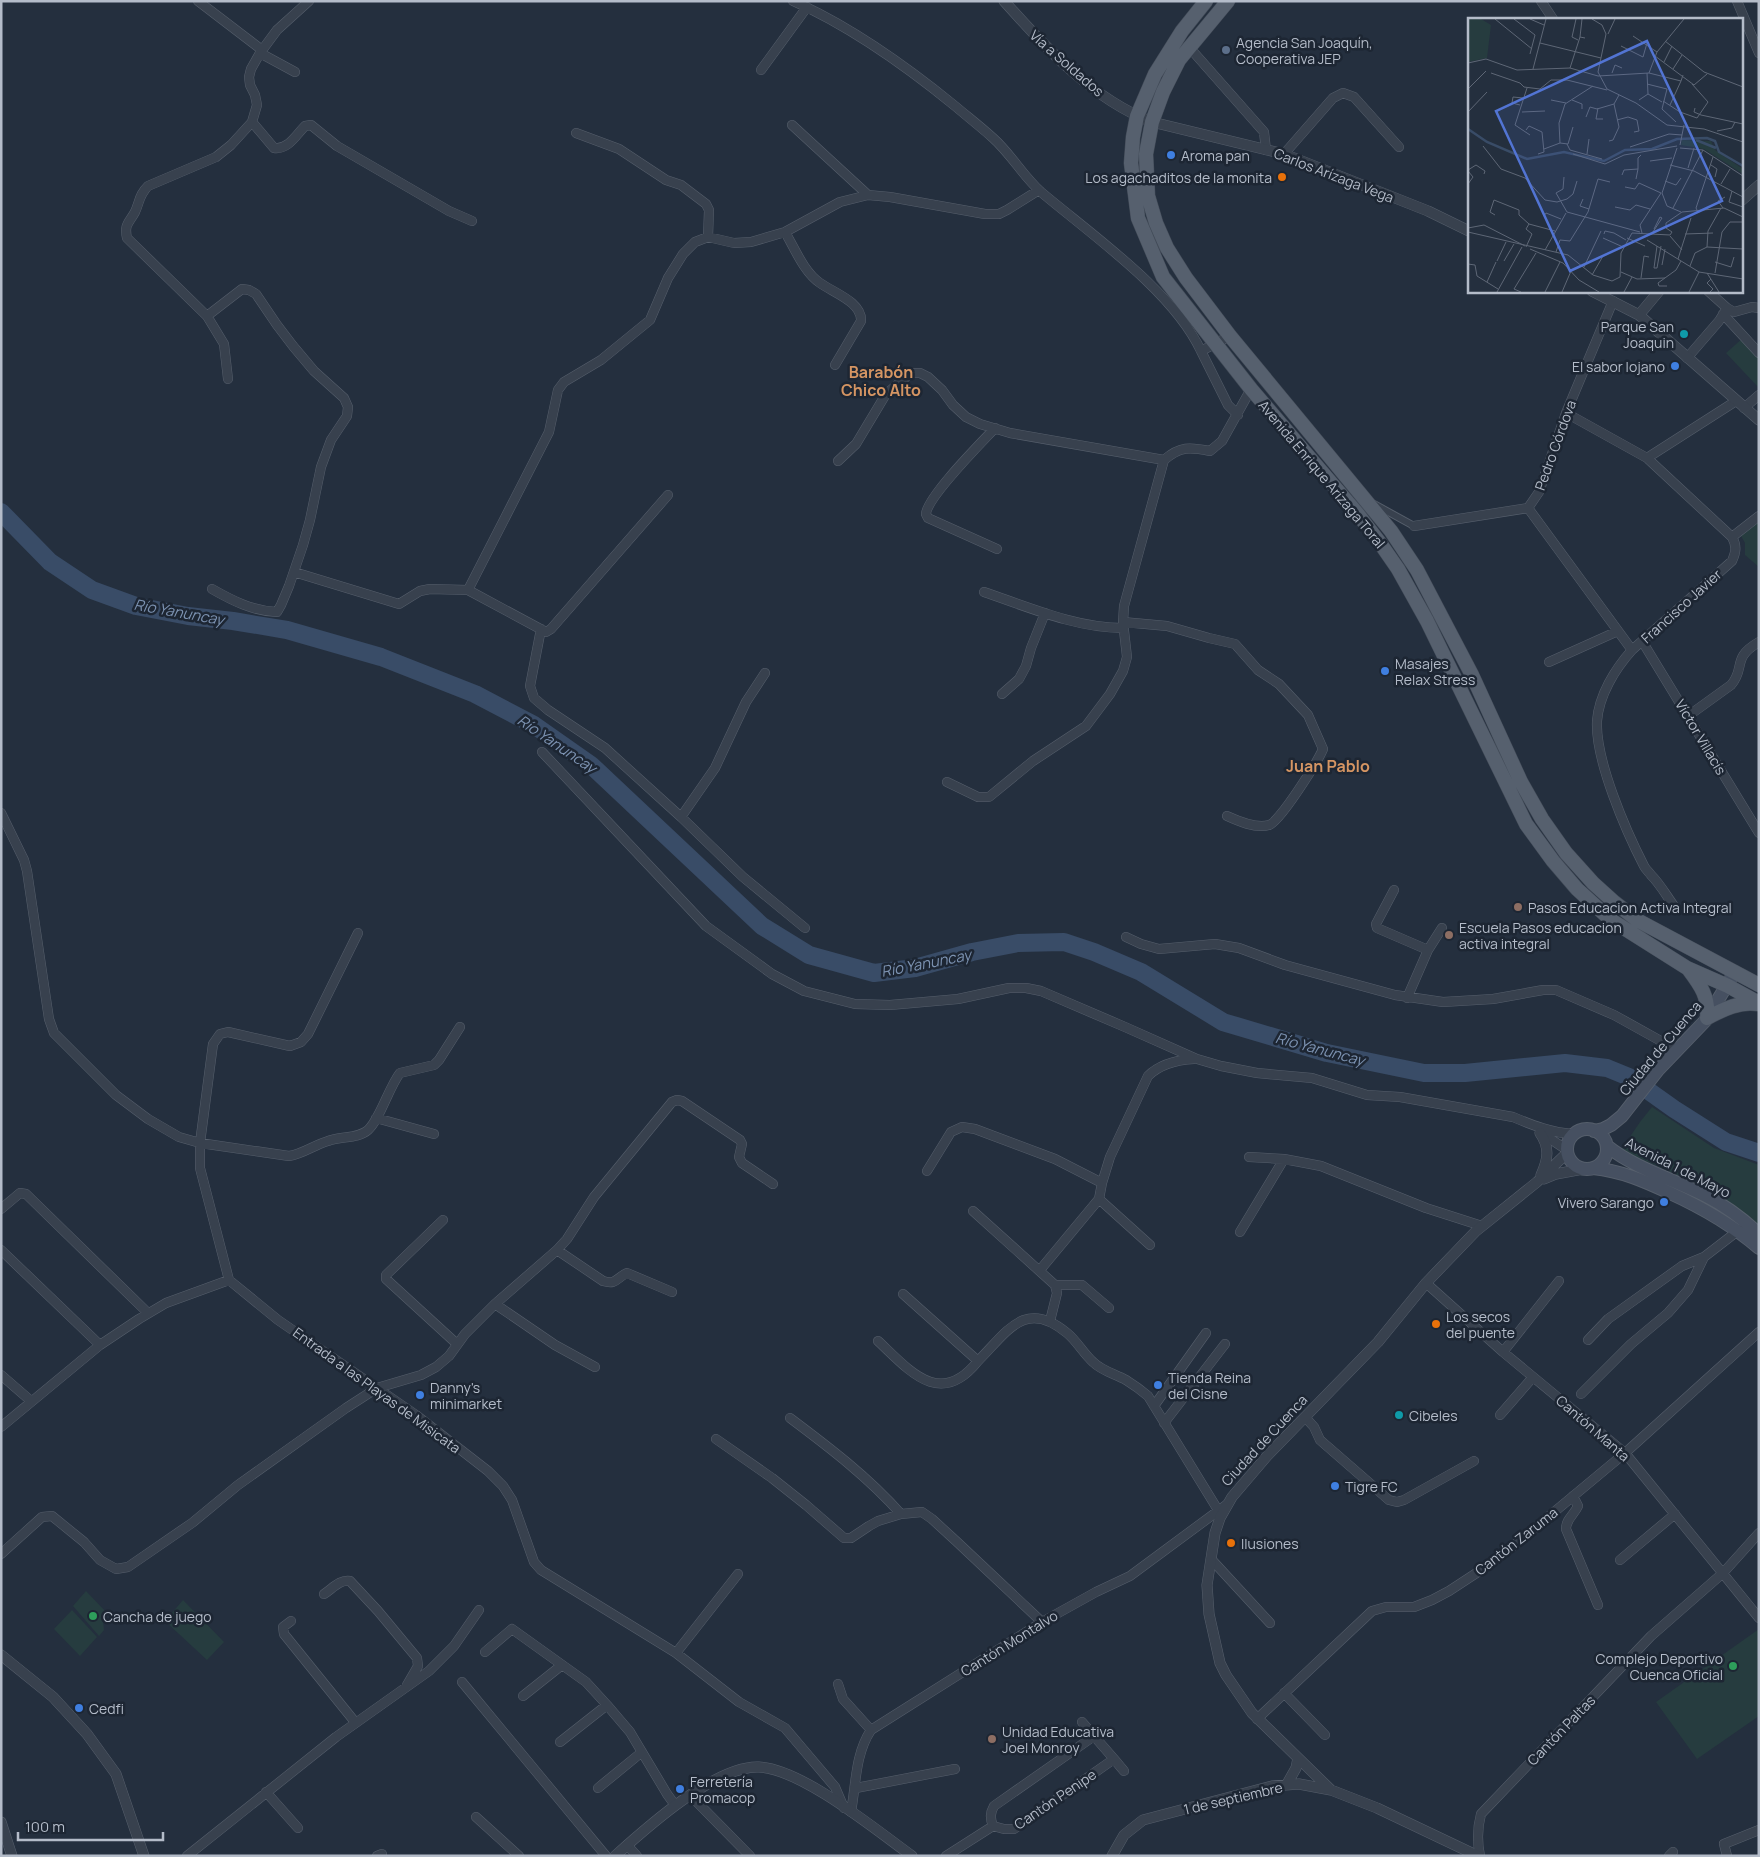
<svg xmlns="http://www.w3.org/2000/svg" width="1760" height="1857" viewBox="0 0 1760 1857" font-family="Manrope,sans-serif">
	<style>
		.green { fill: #263c3f }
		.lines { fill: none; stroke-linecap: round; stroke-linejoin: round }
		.river { stroke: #394c67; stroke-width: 18 }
		.pedestrian-casing { stroke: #565f6c; stroke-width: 8 }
		.minor-casing { stroke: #565f6c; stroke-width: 10 }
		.tertiary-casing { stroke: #565f6c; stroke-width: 11 }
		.secondary-casing { stroke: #565f6c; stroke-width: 14 }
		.primary-casing { stroke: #414a57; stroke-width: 15 }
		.pedestrian { stroke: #38414e; stroke-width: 6 }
		.minor { stroke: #38414e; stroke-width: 9 }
		.tertiary { stroke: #38414e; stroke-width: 10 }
		.secondary { stroke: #465061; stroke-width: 12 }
		.primary { stroke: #56606e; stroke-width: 14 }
		.service-dot { fill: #5c6f8a; stroke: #1d2633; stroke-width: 2 }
		.shop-dot { fill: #3f7fe0; stroke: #1d2633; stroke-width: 2 }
		.food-dot { fill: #e8710a; stroke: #1d2633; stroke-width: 2 }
		.culture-dot { fill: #0f9aa8; stroke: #1d2633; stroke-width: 2 }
		.education-dot { fill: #8d6e63; stroke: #1d2633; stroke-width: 2 }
		.leisure-dot { fill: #2e9e5b; stroke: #1d2633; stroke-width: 2 }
		.labels { text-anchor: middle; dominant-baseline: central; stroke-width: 5; stroke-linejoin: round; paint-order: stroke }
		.poi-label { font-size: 14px; fill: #b4bcc9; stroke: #1d2633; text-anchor: start }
		.street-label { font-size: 14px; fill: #b4bcc9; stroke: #1d2633 }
		.water-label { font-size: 15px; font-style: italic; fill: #7c92b1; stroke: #1d2633 }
		.quarter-label { font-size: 16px; font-weight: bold; fill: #d59563; stroke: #1d2633 }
		.inset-river { fill: none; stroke: #394c67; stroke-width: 2.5 }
		.inset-road { fill: none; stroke: #5e6776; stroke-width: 1 }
		.view { fill: #5274d3; fill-opacity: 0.15; stroke: #5274d3; stroke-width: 2.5 }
		.inset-edge { fill: none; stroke: #b4bcc9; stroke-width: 2.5 }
	</style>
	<rect width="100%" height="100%" fill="#242f3e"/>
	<!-- green -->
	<path class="green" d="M1743 338 1759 354V388L1726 353Z
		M1759 521V567L1745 555V543L1740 534Z
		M1652 1107 1714 1148 1759 1165V1229L1711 1190 1621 1150 1640 1122Z
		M86 1591 106 1612 103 1621 104 1630 99 1636 73 1606Z
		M183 1600 224 1642 207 1660 165 1621Z
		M72 1610 97 1637 80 1656 54 1629Z
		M1759 1629V1716L1697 1759 1656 1702Z"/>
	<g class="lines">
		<!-- river -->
		<path class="river" d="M1 512 50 562 92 590 136 606 188 616 233 621 287 630 381 657 475 694 534 725 591 765 762 926 809 955 874 973 915 968 972 952 1018 943 1064 942 1094 952 1141 972 1223 1022 1327 1053 1424 1073H1465L1565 1063 1607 1068 1629 1077 1674 1109 1726 1142 1759 1153"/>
		<!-- pedestrian casing -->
		<g class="pedestrian-casing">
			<path id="pedestrian" d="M1374 504 1414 526"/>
		</g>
		<!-- minor casing -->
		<g class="minor-casing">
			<path id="minor" d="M198 1 262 50
				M793 1C852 27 906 66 955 106 968 117 981 127 993 138 1011 154 1023 176 1041 192 1092 235 1173 291 1201 351L1230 336
				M1541 1 1553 19
				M1737 1 1759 53
				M1189 47 1264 132 1266 150
				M260 53 295 72
				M761 70 807 7
				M252 122 274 148C288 150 296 135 305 126L311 125 337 146 449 211 472 221
				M792 125 868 195
				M576 133 619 149 666 180 681 185 706 204 709 210 708 237
				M1284 154 1333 98 1343 93 1354 97 1399 147
				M785 232C795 249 804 272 820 283 834 293 862 302 861 321L835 365
				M1727 308 1734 312 1752 307 1759 308
				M1723 314 1759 353
				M207 316 242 289 249 290 256 294 277 325 293 346 314 371 344 398 348 407 347 416 331 440 321 467 310 520 303 545 289 586 281 605 277 612C253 611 233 601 212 589
				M1201 351 1228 405 1238 415
				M1687 358 1719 321 1727 308 1708 291
				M228 379 224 344 207 316 127 238C124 224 129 223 135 212 140 201 139 195 148 186L216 157 231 145 252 122 257 105 255 95 250 85 249 77 251 69 260 53 277 30 309 1
				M1744 408 1759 395
				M1566 413 1647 458 1732 537C1737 546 1736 552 1732 561L1632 650C1615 669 1599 695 1597 721 1595 760 1626 831 1644 866 1646 870 1649 872 1651 875 1660 884 1666 895 1674 906
				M995 428C981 443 927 497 926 514L928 518 997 549
				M1647 458 1736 401
				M838 461 856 444 886 394 911 373H920L928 377 942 390 953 405 966 417 980 424 1010 433 1164 460
				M1528 508 1632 650
				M1414 526 1528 508 1539 492 1566 413 1613 301
				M1732 537 1759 516
				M294 572 399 604 420 591 430 589 468 590 549 432 558 390 564 382 601 360 650 320 668 278 683 254 695 242 708 237 734 243 751 242 785 232 840 202 868 195 890 197 985 214H999L1007 210 1039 190
				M468 590 546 632 551 629 668 495
				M984 592C1028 607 1076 628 1123 628
				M1123 622 1167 626 1209 638 1235 644 1258 670 1279 684 1308 715 1323 749C1318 761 1279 823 1269 825 1256 829 1238 821 1227 816
				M541 629 530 686 534 698 548 710 605 748 681 817 743 877 805 928
				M1642 641 1759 833
				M1549 662 1618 631
				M1002 694 1019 679 1026 666 1031 648 1045 613
				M1688 716 1731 685C1746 668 1731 658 1759 642
				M542 752 706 926 772 974 804 991 855 1004 890 1005 958 999 1009 988H1026L1041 991 1125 1027 1197 1059 1221 1066 1257 1073 1312 1078 1367 1095 1400 1097 1513 1117C1532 1125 1552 1133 1574 1134
				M947 782 978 797H989L1033 761 1086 726 1110 694 1123 671 1127 657 1123 622 1124 606 1164 460C1180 446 1190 447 1210 451L1222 441 1251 389
				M1 813 24 860 27 871 49 1019 54 1033 116 1095 148 1119 179 1137 200 1143 289 1156C303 1154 314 1145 328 1141 341 1136 358 1139 368 1130 380 1119 389 1087 400 1073L434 1065 439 1060 460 1027
				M681 817 715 768 746 702 765 673
				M1394 890 1376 924 1377 928 1428 950
				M358 933 308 1034 301 1042 290 1046 228 1032 220 1034 213 1044 200 1143V1168L229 1280 278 1320 416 1415 488 1471 503 1486 512 1500 534 1562 541 1570 676 1653 739 1702 785 1728 835 1787 844 1808
				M1126 937 1141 944 1159 949 1215 944 1239 948 1285 965 1395 995 1443 1002 1493 999 1543 990H1556L1614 1015 1677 1050
				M1407 998 1428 950 1442 928
				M376 1118 434 1134
				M1540 1132 1567 1150
				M1249 1157 1284 1159 1321 1166 1426 1208 1482 1226
				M927 1171 951 1132 962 1127 975 1129 1055 1159 1102 1183 1099 1199 1040 1270
				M1102 1183 1110 1157 1148 1076C1160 1064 1177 1060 1194 1059
				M1099 1199 1150 1245
				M1 1209 20 1193 26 1194 148 1313
				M973 1211 1055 1285 1057 1293 1050 1321
				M443 1220 386 1275V1279L457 1344
				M1240 1232 1284 1159
				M1 1250 100 1345
				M557 1250 603 1281C617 1285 616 1278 627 1273L672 1292
				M1426 1283 1503 1352 1625 1453 1759 1618
				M1055 1285H1082L1109 1308
				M903 1294 978 1361C1007 1332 1025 1298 1067 1333 1077 1341 1083 1353 1093 1362 1102 1371 1115 1374 1126 1380 1134 1385 1141 1390 1148 1396L1218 1510
				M495 1304 555 1345 595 1367
				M1588 1340 1608 1319 1682 1266 1704 1257
				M878 1341C909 1370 940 1409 978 1361
				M1503 1352 1559 1281
				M1 1375 31 1401
				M1581 1394 1631 1344 1668 1313 1688 1290 1704 1257 1739 1230
				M1154 1406 1206 1333
				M1500 1415 1533 1377
				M1305 1417 1314 1427 1320 1440 1389 1500 1397 1502 1404 1500 1474 1461
				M790 1418C830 1448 868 1477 901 1514
				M1164 1423 1225 1344
				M1 1427 100 1345 139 1319 166 1303 229 1280
				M716 1439 772 1478 806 1505 844 1538H851L869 1526 878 1521 901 1514 922 1512 932 1519 956 1541 1042 1622
				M1573 1496 1578 1506C1574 1515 1566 1519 1566 1529L1598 1605
				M1 1554 42 1517 52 1516 84 1542 100 1560 116 1569 128 1567 192 1523 238 1485 346 1408 377 1388 421 1375 436 1367 449 1356 465 1334 495 1304 557 1250 567 1239 594 1197 672 1102 677 1100 682 1101 740 1140 742 1144 739 1157 742 1163 773 1184
				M1211 1559 1270 1623
				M1620 1560 1675 1514
				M324 1594C332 1589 340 1579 350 1581L378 1611 417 1658 418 1666 407 1685
				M291 1621 283 1627 284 1634 355 1722
				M485 1652 512 1629 586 1682 607 1705 630 1732 667 1794 675 1805
				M676 1653 738 1574
				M462 1682 606 1856
				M838 1684 843 1699 871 1730
				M1284 1693 1325 1735
				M523 1696 562 1665
				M1257 1719 1372 1611 1386 1607H1414L1432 1600 1449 1591 1478 1572 1512 1547 1625 1453 1759 1332
				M1082 1722 1094 1736
				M1094 1736 1114 1759 1014 1829H1004L993 1826C990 1818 990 1813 994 1806Z
				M560 1742 607 1705
				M1114 1759 1124 1771
				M598 1788 642 1752
				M856 1788 955 1769
				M266 1792 298 1828
				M691 1796 750 1856
				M851 1812C856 1785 855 1754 871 1730L1042 1622 1096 1592 1130 1576 1226 1505
				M476 1817 519 1856
				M627 1845 637 1856
				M187 1856 336 1737 429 1671 454 1646 479 1610
				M377 1856 382 1854
				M946 1856 993 1826
				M1480 1856C1477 1841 1477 1829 1481 1814L1651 1636 1723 1573 1759 1533
				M1669 1856 1673 1852
				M1727 1856 1724 1844 1759 1830"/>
		</g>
		<!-- tertiary casing -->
		<g class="tertiary-casing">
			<path id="tertiary" d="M1004 1C1046 48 1092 99 1152 122L1284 154 1428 211 1469 231
				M1741 201 1759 185
				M1592 291 1639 315 1759 420
				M1639 315 1659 291
				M1540 1133C1550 1147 1548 1160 1541 1175
				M1544 1179 1556 1174 1583 1169
				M1 1655 53 1697 87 1734 116 1774 144 1856
				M1287 1784 1296 1768 1298 1758
				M1331 1790 1252 1713 1226 1675 1220 1663 1209 1614 1207 1585 1215 1533 1220 1518 1232 1497 1267 1456 1378 1342 1426 1283 1476 1231 1537 1182 1567 1153
				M1 1822 12 1856
				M615 1856C646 1828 716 1765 759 1767 802 1769 876 1830 912 1856
				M1112 1856 1124 1835 1143 1820 1272 1786 1299 1784 1331 1790 1377 1808 1478 1856"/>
		</g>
		<!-- secondary casing -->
		<g class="secondary-casing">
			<path id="secondary" d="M1567 1149a20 20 0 1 1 40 0a20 20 0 1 1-40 0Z
				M1594 1131 1603 1129 1611 1125 1622 1116 1658 1070 1705 1021 1735 972
				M1607 1146C1636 1169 1673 1179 1706 1196 1726 1206 1743 1219 1759 1234
				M1593 1168C1622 1171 1644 1181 1670 1193 1703 1208 1731 1224 1759 1248"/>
		</g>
		<!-- primary casing -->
		<g class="primary-casing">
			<path id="primary" d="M1206 1 1182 31 1155 74 1137 116 1133 137 1131 163 1138 218 1163 277 1251 389 1357 513 1380 543 1398 569 1427 621 1526 824 1553 861 1577 889 1611 920 1687 968 1728 986 1759 1003
				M1228 1 1179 60 1163 92 1152 122 1146 154 1148 196 1156 223 1167 248 1186 278 1230 336 1391 531 1417 570 1472 675 1521 782 1542 819 1566 853 1593 883 1614 902 1637 920 1759 985
				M1689 970C1701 986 1709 997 1707 1018
				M1707 1018C1724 1009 1740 1001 1758 1004"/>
		</g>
		<!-- pedestrian -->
		<use href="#pedestrian" class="pedestrian"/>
		<!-- minor -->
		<use href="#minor" class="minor"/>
		<!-- tertiary -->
		<use href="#tertiary" class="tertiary"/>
		<!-- secondary -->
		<use href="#secondary" class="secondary"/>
		<!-- primary -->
		<use href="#primary" class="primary"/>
	</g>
	<!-- markers -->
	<circle class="service-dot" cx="1226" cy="50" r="5"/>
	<g class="shop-dot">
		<circle cx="1171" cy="155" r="5"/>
		<circle cx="1675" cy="366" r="5"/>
		<circle cx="1385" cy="671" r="5"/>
		<circle cx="1664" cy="1202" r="5"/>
		<circle cx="1158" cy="1385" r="5"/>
		<circle cx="420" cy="1395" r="5"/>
		<circle cx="1335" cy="1486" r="5"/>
		<circle cx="79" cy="1708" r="5"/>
		<circle cx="680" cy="1789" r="5"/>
	</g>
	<g class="food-dot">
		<circle cx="1282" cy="177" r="5"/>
		<circle cx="1436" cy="1324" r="5"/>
		<circle cx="1231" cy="1543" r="5"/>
	</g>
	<g class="culture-dot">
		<circle cx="1684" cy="334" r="5"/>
		<circle cx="1399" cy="1415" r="5"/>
	</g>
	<g class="education-dot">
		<circle cx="1518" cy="907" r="5"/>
		<circle cx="1449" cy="935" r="5"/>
		<circle cx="992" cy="1739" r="5"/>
	</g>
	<g class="leisure-dot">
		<circle cx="93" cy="1616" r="5"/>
		<circle cx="1733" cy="1666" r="5"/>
	</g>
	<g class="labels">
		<!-- poi labels -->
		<g class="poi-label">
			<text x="1236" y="42">Agencia San Joaquín,<tspan x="1236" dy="16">Cooperativa JEP</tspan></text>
			<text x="1181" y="155">Aroma pan</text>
			<text x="1272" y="177" text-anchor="end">Los agachaditos de la monita</text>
			<text x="1674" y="326" text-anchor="end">Parque San<tspan x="1674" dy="16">Joaquin</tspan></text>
			<text x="1665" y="366" text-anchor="end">El sabor lojano</text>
			<text x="1395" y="663">Masajes<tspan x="1395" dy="16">Relax Stress</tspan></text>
			<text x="1528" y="907">Pasos Educacion Activa Integral</text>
			<text x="1459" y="927">Escuela Pasos educacion<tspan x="1459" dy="16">activa integral</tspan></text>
			<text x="1654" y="1202" text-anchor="end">Vivero Sarango</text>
			<text x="1446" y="1316">Los secos<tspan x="1446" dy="16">del puente</tspan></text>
			<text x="1168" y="1377">Tienda Reina<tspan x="1168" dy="16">del Cisne</tspan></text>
			<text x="430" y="1387">Danny's<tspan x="430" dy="16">minimarket</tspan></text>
			<text x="1409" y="1415">Cibeles</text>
			<text x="1345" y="1486">Tigre FC</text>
			<text x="1241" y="1543">Ilusiones</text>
			<text x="103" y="1616">Cancha de juego</text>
			<text x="1723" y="1658" text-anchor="end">Complejo Deportivo<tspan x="1723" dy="16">Cuenca Oficial</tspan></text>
			<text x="89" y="1708">Cedfi</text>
			<text x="1002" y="1731">Unidad Educativa<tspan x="1002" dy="16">Joel Monroy</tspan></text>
			<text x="690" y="1781">Ferretería<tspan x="690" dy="16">Promacop</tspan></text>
		</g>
		<!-- street labels -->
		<g class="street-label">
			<text transform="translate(1067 63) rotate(41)">Vía a Soldados</text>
			<text transform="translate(1334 175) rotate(21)">Carlos Arízaga Vega</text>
			<text transform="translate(1555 445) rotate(-70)">Pedro Córdova</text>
			<text transform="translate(1322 474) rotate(50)">Avenida Enrique Arízaga Toral</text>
			<text transform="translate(1681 606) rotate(-42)">Francisco Javier</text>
			<text transform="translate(1701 737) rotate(59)">Víctor Villacís</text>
			<text transform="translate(1660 1048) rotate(-50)">Ciudad de Cuenca</text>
			<text transform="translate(1678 1167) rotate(27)">Avenida 1 de Mayo</text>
			<text transform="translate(377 1390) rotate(36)">Entrada a las Playas de Misicata</text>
			<text transform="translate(1593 1428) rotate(41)">Cantón Manta</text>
			<text transform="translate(1264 1440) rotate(-47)">Ciudad de Cuenca</text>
			<text transform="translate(1516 1541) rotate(-38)">Cantón Zaruma</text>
			<text transform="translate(1009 1643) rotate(-32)">Cantón Montalvo</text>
			<text transform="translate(1561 1730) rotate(-46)">Cantón Paltas</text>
			<text transform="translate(1233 1798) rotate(-13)">1 de septiembre</text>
			<text transform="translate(1055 1799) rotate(-34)">Cantón Penipe</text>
		</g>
		<!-- water labels -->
		<g class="water-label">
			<text transform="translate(179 612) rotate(10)">Río Yanuncay</text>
			<text transform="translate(557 744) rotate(34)">Río Yanuncay</text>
			<text transform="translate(926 963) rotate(-11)">Río Yanuncay</text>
			<text transform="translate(1320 1049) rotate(15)">Río Yanuncay</text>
		</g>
		<!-- quarter labels -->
		<g class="quarter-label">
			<text x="881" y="372">Barabón<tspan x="881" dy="18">Chico Alto</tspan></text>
			<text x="1328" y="766">Juan Pablo</text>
		</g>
	</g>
	<!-- overview -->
	<g transform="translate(1468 18)">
		<rect width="275" height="275" fill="#242f3e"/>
		<path d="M0 1H13L23 7 19 40 0 44ZM214 122 243 123 247 132 275 151V156L236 131 213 127Z" fill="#263c3f"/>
		<path class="inset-river" d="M0 111 19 124 59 141 96 134 136 143 157 132 184 131 209 121 239 120 247 123 251 134 275 148M228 122 248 130"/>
		<path class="inset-road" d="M27 1 64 31M46 1 67 17 62 36M62 1 76 7M108 1 104 19 110 22M124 1 134 7 138 16 130 54 139 71 168 85 199 107 236 111 275 124M140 16 147 1M165 18 189 34M112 19 114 1M197 23 236 54 275 69M72 25 133 40M153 28 175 39 179 25M187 38 226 67 239 56M196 44 204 28M0 45 18 41 49 52 102 50 130 58 181 55 213 63 215 57M102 50 112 19 117 20M65 51 78 1M205 51 214 37M23 55 52 65 56 69 72 71 83 62H99L139 72M144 55 147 47 154 50M181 55 189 34 216 1M179 66 199 71 194 91 208 104M59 70 47 107 62 117M0 71 18 53M180 76 194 84M83 82 98 85M104 82 114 86V91M171 82 180 76 179 55M195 83 212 94 229 100 240 84 224 66M52 87 44 85 45 79 55 80M202 87 213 63M130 90 128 101H135M227 90 226 94 233 97 275 106M0 94 19 74M54 94 77 93M118 99 122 89 129 91 146 86M149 102 160 99 169 102 171 113 166 114M58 112 61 108 74 114 76 134 70 136M249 113 264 110 267 104M141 123 145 122 151 109 146 86 151 77M92 125 100 126 105 109M99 126 102 132 134 141M212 127 216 107M15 128 33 151 57 160 77 182 89 184 99 181 105 176 109 163M162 129 201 116 214 117M209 130 194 175 199 188 213 194M212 130 235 132 275 158M76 131 92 125 91 105 97 86 125 68M105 136 137 146 156 137 209 128M119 136 121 121M182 143 204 140M202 147 226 153 275 179M243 147 249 151 247 159M220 150 226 130M170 151V140L173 137M0 152 8 147 17 153 16 156M0 153 5 159 0 166M154 157 156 152 170 151 168 161M96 159 95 171 88 175 99 194 172 214M197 163 208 167 213 160M253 166 262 151M157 169 167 171 171 165 193 175M264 173 261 184 275 189M115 181 112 188 121 191M147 189 162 192 168 187 182 191M205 190 235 132M255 190 250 183 257 179M230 194 228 190 245 139M27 197 22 194 26 182 51 192V197L61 206 58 211 64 216 58 229M76 198 78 195 93 201M61 206 87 213M0 210 16 207 57 228M0 214 100 237 125 257 144 263 152 259 153 235 164 215 202 217 204 214 198 210V205L214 194 256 190 275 199M174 215 172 207 193 175M136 216 137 213 146 215 158 222M217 216 245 215M183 217 194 200 192 199 186 211M202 218 214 232M135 220 155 229M159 220 177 228M179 222 231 254 275 261M189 228 186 250H189L193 228M239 229 240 213 253 190M62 231 95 245 111 262 131 274M77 232 98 195M88 234 92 222 102 223 120 194 130 161 142 164M210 241 223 200M29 243 38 224M36 243 46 226M247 244 263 249 266 239M0 246 7 247 9 258 30 271M194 247 197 231M222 248 227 235 239 229 275 231M116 249 133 213M153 254 169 261 197 260M239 255 251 274M247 255 254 214 262 204H275M124 257 135 238M173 260 176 238 181 239M19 264 28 244M199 268H191L190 265 208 252 213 243M29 274 54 229M53 274 46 271 68 235M77 274 92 244M94 274 103 253M156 274 164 259M221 274 231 254M242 274 245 271 239 265 243 261"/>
		<path class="view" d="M179 23 254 183 102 253 28 93Z"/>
		<rect width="275" height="275" class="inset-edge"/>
	</g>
	<!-- border -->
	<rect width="1760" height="1857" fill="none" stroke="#b4bcc9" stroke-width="5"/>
	<!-- scale -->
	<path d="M18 1832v8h145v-8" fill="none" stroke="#b4bcc9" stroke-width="2.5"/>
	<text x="25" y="1832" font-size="15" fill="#b4bcc9" stroke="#1d2633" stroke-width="4" paint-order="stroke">100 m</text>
</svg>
